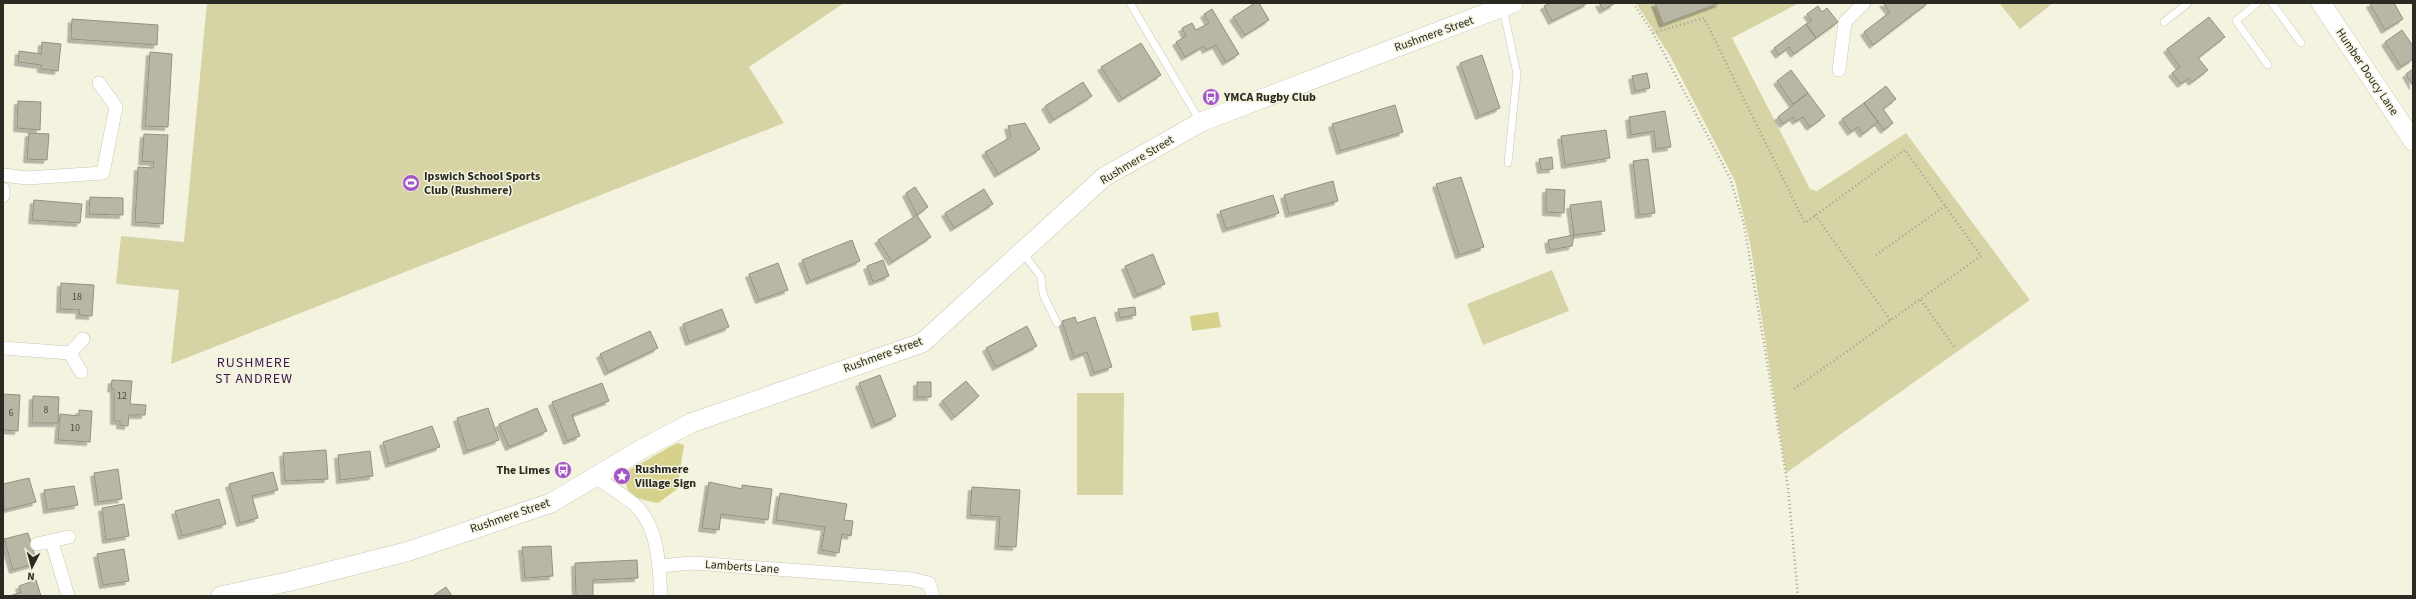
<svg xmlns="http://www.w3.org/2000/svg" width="2416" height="599" viewBox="0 0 2416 599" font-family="'Source Sans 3',sans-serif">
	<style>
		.green { fill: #d6d4a4 }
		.water { fill: #d6d18b }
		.building { fill: #b8b7a5; stroke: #92917f; filter: url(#shadow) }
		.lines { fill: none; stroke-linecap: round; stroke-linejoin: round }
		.lane-casing { stroke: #c8c7b5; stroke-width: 8 }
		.street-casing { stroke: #c8c7b5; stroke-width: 14 }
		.secondary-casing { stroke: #c8c7b5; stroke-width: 20 }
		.path { stroke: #a2a193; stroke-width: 2.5; stroke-dasharray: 1 3; stroke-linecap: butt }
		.lane { stroke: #fff; stroke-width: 7 }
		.street { stroke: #fff; stroke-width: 13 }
		.secondary { stroke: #fff; stroke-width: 19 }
		.labels { text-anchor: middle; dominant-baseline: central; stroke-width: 3; stroke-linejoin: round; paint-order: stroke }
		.number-label { font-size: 10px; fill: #4e4c43 }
		.street-label { font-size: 12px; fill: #2a2922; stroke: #f4f3e0 }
		.poi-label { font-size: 12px; font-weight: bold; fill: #2a2922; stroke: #f4f3e0; text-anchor: start }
		.quarter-label { font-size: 14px; letter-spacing: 1px; fill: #3f1a50; stroke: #f4f3e0 }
	</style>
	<defs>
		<filter id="shadow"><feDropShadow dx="-3.5" dy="3.5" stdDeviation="0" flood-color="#0004"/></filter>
	</defs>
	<rect width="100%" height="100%" fill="#f4f3e0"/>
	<!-- green -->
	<path class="green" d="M207 3H844L749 67 784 123 171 364 179 290 116 284 121 236 184 242Z
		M1636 3H1799L1732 38 1810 189 1817 191 1906 133 2030 300 1786 473 1750 243 1735 181 1670 56Z
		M1999 3H2053L2020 29Z
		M1552 270 1569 311 1483 345 1467 304Z
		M1077 393H1124L1123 495H1077Z"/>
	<!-- water -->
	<path class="water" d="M1218 312 1221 327 1192 331 1190 316Z
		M677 443 684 445 677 489 658 503C638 499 621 496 627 471Z"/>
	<!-- building -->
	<path class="building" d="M1255 3H1259L1269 20 1245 35 1233 17Z
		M1550 3H1588L1552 21 1544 6Z
		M1599 3H1613L1614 4 1603 10Z
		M1655 3H1720L1663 24Z
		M1883 3H1928L1873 45 1864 32 1890 12Z
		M2371 3H2394L2403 19 2385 30 2370 4Z
		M1818 6 1822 12 1827 8 1838 22 1816 38 1806 24 1812 20 1807 14Z
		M1212 9 1239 54 1226 62 1216 45 1206 50 1204 46 1185 57 1176 42 1186 36 1182 28 1192 23 1196 30 1209 23 1204 14Z
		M2209 17 2225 37 2198 58 2208 70 2192 82 2189 78 2181 84 2172 73 2180 67 2167 49Z
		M72 19 158 25 157 45 71 39Z
		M1806 24 1816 38 1794 54 1789 47 1779 55 1774 48Z
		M2402 30 2413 46V59L2401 67 2385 42Z
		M42 42 61 44 58 71 41 69V65L18 62 19 51 41 54Z
		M1141 43 1161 75 1122 99 1101 67Z
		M150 52 172 54 168 127 145 126Z
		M1482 55 1500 108 1479 116 1460 63Z
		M2413 69V86L2406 74Z
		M1791 70 1808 93 1793 104 1777 81Z
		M1647 73 1650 88 1635 91 1632 76Z
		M1083 82 1092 96 1053 120 1045 106Z
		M1886 86 1896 99 1883 109 1893 123 1884 130 1864 103Z
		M1808 93 1825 116 1810 127 1803 117 1796 121 1793 117 1783 124 1778 117Z
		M18 101 41 102 40 130 17 128Z
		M1864 103 1878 122 1863 134 1858 127 1851 132 1842 119Z
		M1395 105 1403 132 1340 151 1332 124Z
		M1665 111 1671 147 1656 149 1654 131 1631 135 1629 117Z
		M1025 123 1040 149 998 174 985 152 1011 137 1008 126Z
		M1606 130 1610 158 1565 165 1561 136Z
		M29 133 49 134 47 160 27 159Z
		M144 134 168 135 163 224 135 222 138 167 153 168 154 162 142 161Z
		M1552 157 1553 169 1541 170 1539 159Z
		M1648 159 1655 213 1639 215 1633 161Z
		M1461 177 1484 247 1459 255 1436 184Z
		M1333 181 1338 201 1289 214 1284 195Z
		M915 187 928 207 917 215 906 193Z
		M984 189 993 204 954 228 945 213Z
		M1546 189 1565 190 1564 213 1546 212Z
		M1273 195 1279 213 1226 229 1220 211Z
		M90 197 123 198V215L89 214Z
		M34 200 82 204 80 223 32 220Z
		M1601 201 1605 231 1574 235 1570 205Z
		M917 215 931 237 892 262 878 240Z
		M1574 235 1572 246 1550 250 1548 240Z
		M852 240 860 261 810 281 802 260Z
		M1153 254 1165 284 1137 295 1125 266Z
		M883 260 889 276 873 282 867 266Z
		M778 263 788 290 759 300 749 274Z
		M61 283 94 285 92 316 79 315 80 310 60 309Z
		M1135 307 1136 315 1120 318 1118 309Z
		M722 309 729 327 689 342 683 324Z
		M1075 317 1077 323 1095 317 1112 367 1094 373 1087 352 1074 357 1062 321Z
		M1027 326 1037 346 996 367 986 348Z
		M650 331 658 348 608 372 600 354Z
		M880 375 896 416 875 425 859 383Z
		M112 380 132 381 130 404 146 405 145 415H129L128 426 120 425V421H114V389L111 388Z
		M966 381 979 396 955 417 942 401Z
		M917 382H931V397H917Z
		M602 383 609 401 572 415 580 436 567 441 552 402Z
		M3 394 20 395 18 431 3 430Z
		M33 396 59 397 58 423H32Z
		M488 408 499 440 467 451 457 418Z
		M537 408 547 431 509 447 499 424Z
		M79 410 92 411 90 442 58 440 60 414 79 416Z
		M432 426 440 447 389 464 383 442Z
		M326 450 328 479 285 481 283 453Z
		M370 451 373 476 340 480 338 455Z
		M118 469 122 499 98 502 94 473Z
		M273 472 278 490 252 496 258 518 240 523 229 484Z
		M29 478 36 502 4 510 3 484Z
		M709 482 742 489V485L772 489 768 520 721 514 719 530 702 528Z
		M74 486 78 505 47 510 44 490Z
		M972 487 1020 490 1016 547 998 546 1000 517 970 515Z
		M780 493 847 504 844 520 853 521 851 536 842 534 839 553 821 550 825 527 776 520Z
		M219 499 226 524 182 536 175 511Z
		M124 504 129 536 106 540 102 508Z
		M28 533 37 563 13 570 4 539Z
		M551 546 553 576 525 578 522 547Z
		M124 549 129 581 103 585 97 554Z
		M637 560 638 578 593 580V596H576L575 563Z
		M36 580 41 596H10L21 592 19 586Z
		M446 587 452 596H435L434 595Z"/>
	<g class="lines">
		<!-- lane casing -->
		<g class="lane-casing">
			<path id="lane" d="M1130 3 1200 121
				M2257 3 2236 21 2268 65
				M2272 3 2301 43
				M1503 8 1517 74 1508 163
				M2164 22 2188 3
				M1023 253 1041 277 1043 294 1057 323"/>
		</g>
		<!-- street casing -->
		<g class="street-casing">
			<path id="street" d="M1839 70 1845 22 1864 3
				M3 175 27 178 103 173 116 107 99 83
				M3 189V196
				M3 348 70 353
				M81 372 70 353 83 339
				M594 476C606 485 631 499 639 509 659 532 659 567 661 596
				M52 542 68 596
				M37 544 69 537
				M659 566 693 563 912 579 929 583 933 596"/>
		</g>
		<!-- secondary casing -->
		<g class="secondary-casing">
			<path id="secondary" d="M2321 3 2413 141
				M221 596 291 581 406 552 551 503 642 449 691 423 922 343 1104 177 1201 122 1513 3"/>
		</g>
		<!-- path -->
		<path class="path" d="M1633 3 1653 33 1730 178 1744 224 1788 487 1798 596
			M1653 33 1704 18 1805 223 1905 150 1981 256 1794 389
			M1815 215 1891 321
			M1876 255 1945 206
			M1921 300 1955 348"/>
		<!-- lane -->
		<use href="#lane" class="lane"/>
		<!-- street -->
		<use href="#street" class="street"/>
		<!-- secondary -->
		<use href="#secondary" class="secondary"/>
	</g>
	<!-- icons -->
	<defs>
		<g id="bus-disc" transform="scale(0.9)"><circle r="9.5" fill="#a456c8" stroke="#f4f3e0"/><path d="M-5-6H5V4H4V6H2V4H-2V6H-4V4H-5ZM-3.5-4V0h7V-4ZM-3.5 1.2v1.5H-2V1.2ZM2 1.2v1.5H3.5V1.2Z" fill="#fff"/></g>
		<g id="stadium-disc" transform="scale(0.9)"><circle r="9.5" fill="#a456c8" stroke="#f4f3e0"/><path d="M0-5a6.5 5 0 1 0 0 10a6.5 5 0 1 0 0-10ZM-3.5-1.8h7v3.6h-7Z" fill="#fff"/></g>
		<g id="sight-disc" transform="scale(0.9)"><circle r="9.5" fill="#a456c8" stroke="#f4f3e0"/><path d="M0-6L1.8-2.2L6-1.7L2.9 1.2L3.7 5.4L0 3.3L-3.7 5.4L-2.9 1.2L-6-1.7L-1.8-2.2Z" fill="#fff"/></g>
	</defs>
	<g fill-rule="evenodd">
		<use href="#bus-disc" x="1211" y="97"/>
		<use href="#stadium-disc" x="411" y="183"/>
		<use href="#bus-disc" x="563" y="470"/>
		<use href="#sight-disc" x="622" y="476"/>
	</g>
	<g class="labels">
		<!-- number labels -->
		<g class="number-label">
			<text x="77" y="297">18</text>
			<text x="122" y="396">12</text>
			<text x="46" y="410">8</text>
			<text x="11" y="413">6</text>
			<text x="75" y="428">10</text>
		</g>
		<!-- street labels -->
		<g class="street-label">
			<text transform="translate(1434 34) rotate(-20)">Rushmere Street</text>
			<text transform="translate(2367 72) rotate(56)">Humber Doucy Lane</text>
			<text transform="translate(1137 160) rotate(-31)">Rushmere Street</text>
			<text transform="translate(883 355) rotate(-20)">Rushmere Street</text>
			<text transform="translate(510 516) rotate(-19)">Rushmere Street</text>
			<text transform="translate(742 567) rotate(4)">Lamberts Lane</text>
		</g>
		<!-- poi labels -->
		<g class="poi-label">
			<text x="1224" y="97">YMCA Rugby Club</text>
			<text x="424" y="176">Ipswich School Sports<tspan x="424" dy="14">Club (Rushmere)</tspan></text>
			<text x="635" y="469">Rushmere<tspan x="635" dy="14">Village Sign</tspan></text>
			<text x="550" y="470" text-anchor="end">The Limes</text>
		</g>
		<!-- quarter labels -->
		<g class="quarter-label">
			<text x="254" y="363">RUSHMERE<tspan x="254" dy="16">ST ANDREW</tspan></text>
		</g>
	</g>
	<!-- border -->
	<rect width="2416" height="599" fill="none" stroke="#2a2922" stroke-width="8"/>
	<!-- north arrow -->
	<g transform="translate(32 567) rotate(186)" stroke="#f4f3e0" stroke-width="3" paint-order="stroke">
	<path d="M0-3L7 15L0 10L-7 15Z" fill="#2a2922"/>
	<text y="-6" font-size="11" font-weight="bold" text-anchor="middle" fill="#2a2922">N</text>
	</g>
</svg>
